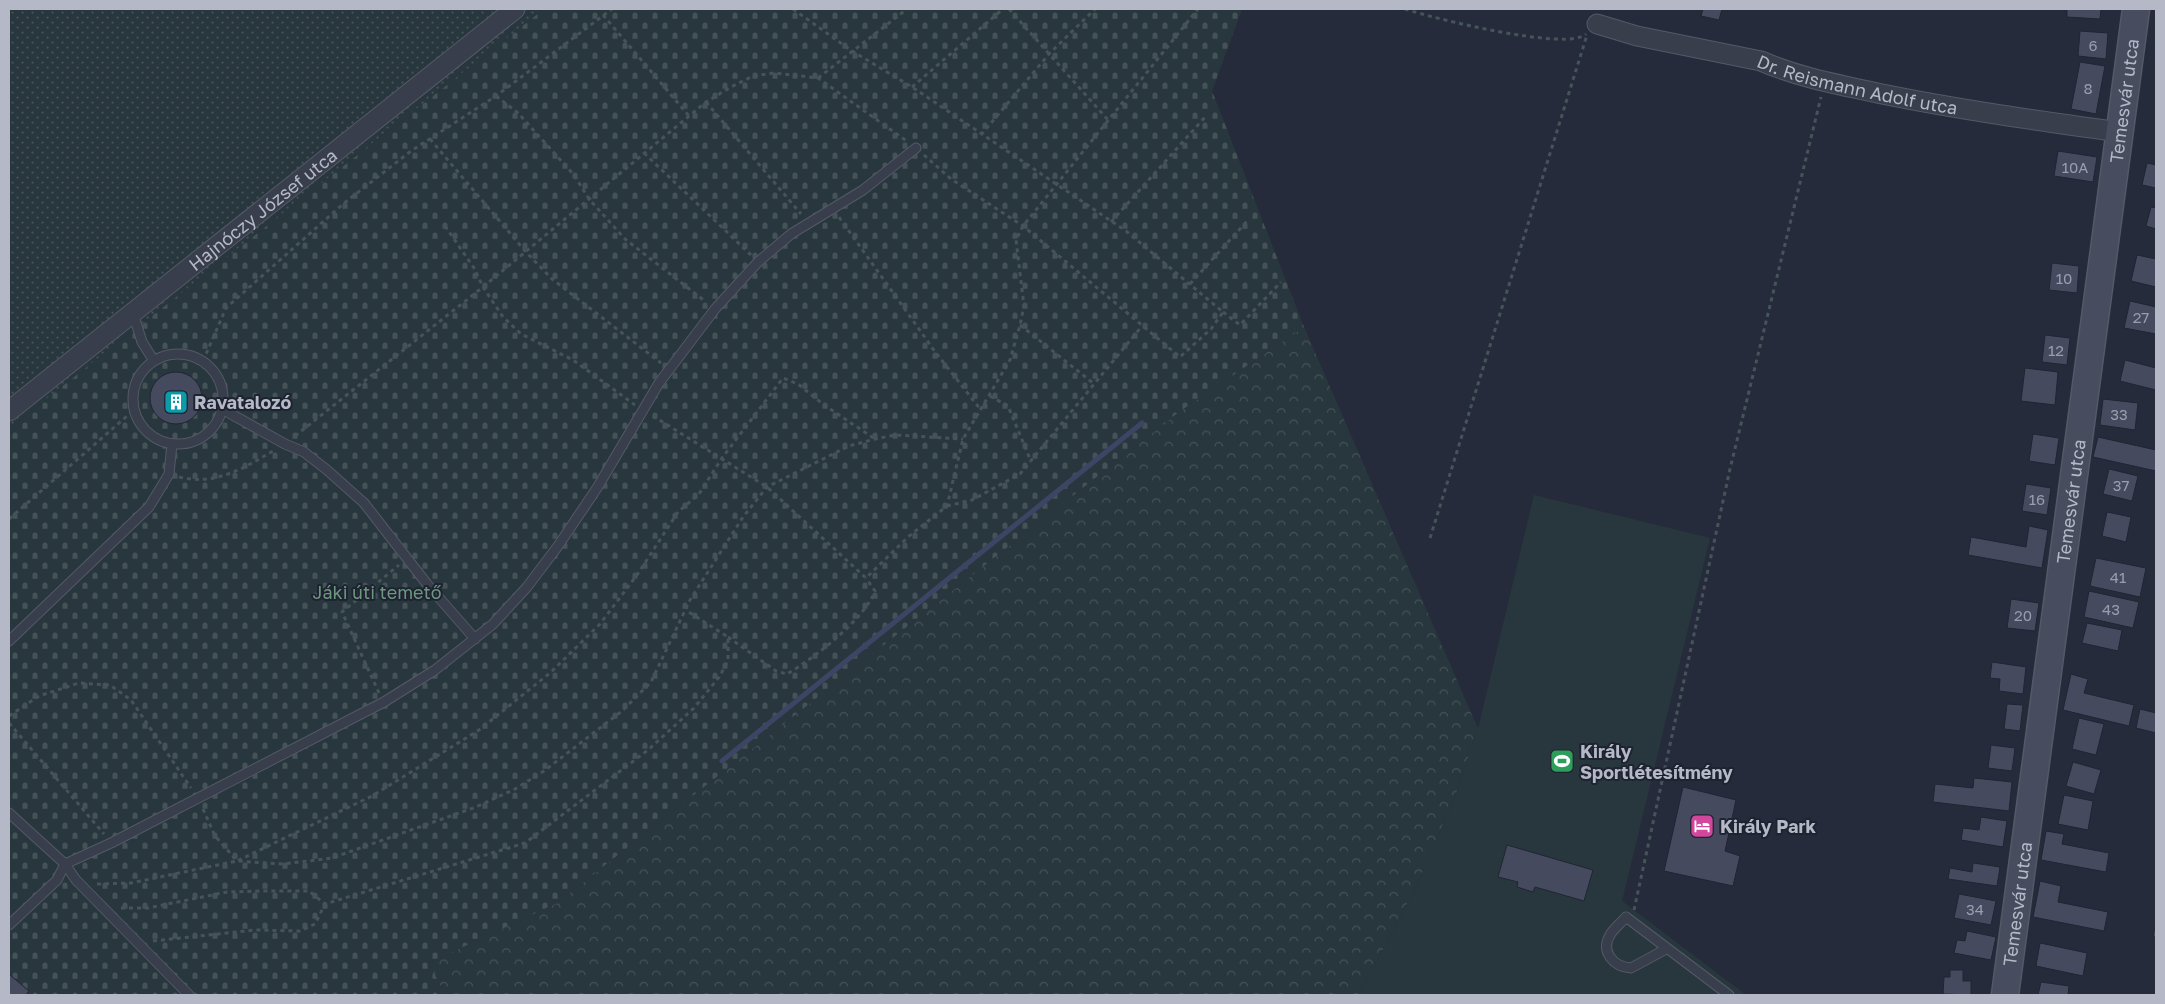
<svg xmlns="http://www.w3.org/2000/svg" width="2165" height="1004" viewBox="0 0 2165 1004" font-family="'Golos Text',sans-serif">
	<style>
		.grass { fill: url(#grass-dots) }
		.forest { fill: url(#forest-crowns) }
		.cemetery { fill: url(#cemetery-stones) }
		.park { fill: #28373d }
		.lines { fill: none; stroke-linecap: round; stroke-linejoin: round }
		.stream { stroke: #3c4564; stroke-width: 5 }
		.building { fill: #454a5e; stroke: #202533 }
		.service-casing { stroke: #545967; stroke-width: 11 }
		.minor-casing { stroke: #545967; stroke-width: 21 }
		.secondary-casing { stroke: #545967; stroke-width: 29 }
		.path { stroke: #46545a; stroke-width: 3; stroke-dasharray: 4 4; stroke-linecap: butt }
		.service { stroke: #393e4c; stroke-width: 9 }
		.minor { stroke: #393e4c; stroke-width: 19 }
		.secondary { stroke: #484c5f; stroke-width: 26 }
		.labels { text-anchor: middle; dominant-baseline: central; stroke-width: 4; stroke-linejoin: round; paint-order: stroke }
		.number-label { font-size: 15px; fill: #999dad }
		.street-label { font-size: 18px; fill: #b5b9c7; stroke: #1e2331 }
		.poi-label { font-size: 18px; font-weight: bold; fill: #b5b9c7; stroke: #1e2331; text-anchor: start }
		.park-label { font-size: 18px; fill: #6e977f; stroke: #1e2331 }
	</style>
	<defs>
		<pattern id="grass-dots" width="8" height="8" patternUnits="userSpaceOnUse" patternTransform="scale(1.25)"><rect width="8" height="8" fill="#28373d"/><path d="M2 2h.1M6 6h.1" fill="none" stroke="#455258" stroke-width="1.8" stroke-linecap="round"/></pattern>
		<pattern id="forest-crowns" width="20" height="18" patternUnits="userSpaceOnUse" patternTransform="scale(1.25)"><rect width="20" height="18" fill="#28373d"/><path d="M2 6a3 3 0 1 1 6 0M12 15a3 3 0 1 1 6 0" fill="none" stroke="#455258"/></pattern>
		<pattern id="cemetery-stones" width="16" height="16" patternUnits="userSpaceOnUse" patternTransform="scale(1.25)"><rect width="16" height="16" fill="#28373d"/><path d="M2 7V4a2 2 0 0 1 4 0v3zM10 15v-3a2 2 0 0 1 4 0v3z" fill="#455258"/></pattern>
	</defs>
	<rect width="100%" height="100%" fill="#262b3c"/>
	<!-- grass -->
	<path class="grass" d="M9 9H544L9 428Z"/>
	<!-- forest -->
	<path class="forest" d="M1304 327 1478 729 1456 794 1418 883 1359 995H445L429 963 557 903 1179 412Z"/>
	<!-- cemetery -->
	<path class="cemetery" d="M544 9H1242L1212 91 1304 327 1179 412 557 903 429 963 445 995H9V428Z"/>
	<!-- park -->
	<path class="park" d="M1534 495 1710 538 1622 901 1746 995H1359L1418 883 1456 794 1478 729Z"/>
	<g class="lines">
		<!-- stream -->
		<path class="stream" d="M722 761 1142 423"/>
	</g>
	<!-- building -->
	<path class="building" d="M1703 9H1722L1719 20 1701 16Z
		M2067 9H2101L2100 19 2067 17Z
		M2080 31 2108 33 2106 59 2078 56Z
		M2080 62 2105 66 2096 114 2071 109Z
		M2058 151 2097 157 2093 182 2054 176Z
		M2147 163 2156 165V188L2142 185Z
		M2151 207 2156 208V229L2146 226Z
		M2137 255 2156 259V287L2131 281Z
		M2052 263 2079 266 2077 293 2049 290Z
		M2130 301 2156 307V334L2124 328Z
		M2045 335 2070 338 2067 365 2042 362Z
		M2125 360 2156 368V390L2120 381Z
		M2025 368 2058 372 2055 405 2021 401Z
		M150 398a26 26 0 1 1 52 0a26 26 0 1 1-52 0Z
		M2103 399 2138 403 2135 430 2100 425Z
		M2033 434 2059 438 2055 465 2029 461Z
		M2098 437 2156 450V471L2093 457Z
		M2109 469 2138 476 2132 501 2103 494Z
		M2026 484 2051 488 2047 515 2022 511Z
		M2107 512 2131 517 2126 542 2102 536Z
		M2029 526 2048 530 2042 568 1968 555 1971 537 2026 547Z
		M2096 558 2146 568 2140 597 2090 586Z
		M2089 591 2139 602 2133 628 2084 617Z
		M2011 599 2039 603 2035 631 2007 628Z
		M2087 623 2122 630 2118 651 2082 643Z
		M1992 662 2026 667 2023 694 1999 691 2000 679 1990 678Z
		M2071 674 2088 679 2084 693 2134 705 2129 726 2063 710Z
		M2007 704 2023 705 2020 731 2004 729Z
		M2140 709 2156 713V733L2136 728Z
		M2079 718 2104 724 2096 755 2072 749Z
		M1991 745 2015 748 2012 771 1988 768Z
		M2073 762 2101 770 2094 794 2066 786Z
		M1974 778 2012 782 2009 811 1933 802 1935 784 1973 788Z
		M1683 787 1736 800 1725 851 1740 856 1733 886 1664 871Z
		M2064 795 2093 801 2088 830 2058 824Z
		M1981 817 2007 821 2003 847 1961 840 1963 828 1979 830Z
		M2046 831 2064 834 2062 844 2109 853 2106 872 2041 860Z
		M1507 845 1593 870 1584 901 1535 887 1533 892 1517 887 1518 882 1498 877Z
		M1973 863 2000 867 1997 886 1948 879 1950 868 1972 872Z
		M2040 881 2061 886 2058 902 2108 912 2104 931 2033 917Z
		M1959 894 1996 901 1991 925 1954 918Z
		M2156 922V937H2153Z
		M1967 931 1996 937 1991 960 1954 953 1957 940 1965 941Z
		M2040 943 2087 953 2083 976 2036 966Z
		M1950 970H1963V981H1971V995L1943 994 1944 977H1950Z
		M9 974 29 991 26 995H9Z
		M2041 982 2069 986 2068 995H2038Z"/>
	<g class="lines">
		<!-- service casing -->
		<g class="service-casing">
			<path id="service" d="M133 313 142 342 154 361
				M133 399a45 45 0 1 1 90 0a45 45 0 1 1-90 0Z
				M222 409 285 444 304 452 327 470 364 503 427 584 475 639
				M9 641 149 507 169 474 172 444
				M9 813 65 864 111 843 384 702 435 670 493 624 527 587 558 546 597 488 659 383 715 309 758 262 791 234 863 190 916 148
				M9 925 57 880 65 864 76 880 189 995
				M1666 949 1631 968C1614 967 1600 952 1610 935 1614 928 1621 923 1626 917L1729 995"/>
		</g>
		<!-- minor casing -->
		<g class="minor-casing">
			<g id="minor">
				<path id="s1" d="M1597 24 1637 36 1761 61C1800 78 1841 85 1882 94 1961 110 2040 121 2120 132"/>
				<path id="s2" d="M9 411 515 9"/>
			</g>
		</g>
		<!-- secondary casing -->
		<g class="secondary-casing">
			<g id="secondary">
				<path id="s3" d="M2005 995 2136 9"/>
			</g>
		</g>
		<!-- path -->
		<path class="path" d="M793 9 852 51 912 87 1126 231 1223 312 1211 329 1180 357 1023 226 951 179 924 155
			M1009 9 1109 121
			M1405 9C1432 18 1568 52 1586 34
			M603 15 689 116
			M818 78 907 9
			M912 87 1003 9
			M496 96 518 113 574 175 589 199 625 239 706 302
			M706 102 801 214
			M981 135 1049 54 1095 9
			M430 139 525 251 552 279 661 363
			M644 153 751 255
			M839 217 936 353 981 410
			M1111 222 1206 116
			M445 226 474 268 483 287 503 317 521 334 573 360 635 405
			M1190 284 1248 220
			M1223 312 1240 325 1281 282
			M1020 325 1093 383
			M203 361 226 308 343 204 411 151 496 96 612 9
			M990 396 1008 406 1030 459
			M653 416 767 487 866 578 908 537 947 506 963 439 1010 360 1020 325 1024 306 1016 240 1023 226 1198 9
			M295 436 483 287 706 102 731 87 753 76 774 73 818 78 908 142
			M179 477C215 486 244 468 273 451
			M947 506 972 500 1020 474 1142 326
			M9 519 134 410
			M1430 538 1587 35
			M728 637 776 671 787 674C813 659 865 619 875 591L866 578
			M379 693 342 612 399 565
			M9 716 39 696 79 683 110 685 131 700 191 788
			M9 723 104 834
			M203 809 215 836 237 861 372 796 479 730 550 673 600 624 637 575 678 512 699 494 722 458 783 378 798 384 824 405 875 439
			M97 884 131 883 237 861 283 864 332 858 476 807 515 789 544 771 622 711 651 682 690 600 743 517 767 487 849 446 875 439 895 435 963 439
			M121 908H148L227 892 261 891H309L325 904 525 843 648 750 694 708 720 676 728 660V637L687 611
			M1634 910 1730 469 1821 97
			M153 941 255 930 300 931 315 924 325 904"/>
		<!-- service -->
		<use href="#service" class="service"/>
		<!-- minor -->
		<use href="#minor" class="minor"/>
		<!-- secondary -->
		<use href="#secondary" class="secondary"/>
	</g>
	<!-- icons -->
	<defs>
		<g id="building-square" transform="scale(1.25)"><rect x="-9" y="-9" width="18" height="18" rx="4" fill="#0f9aa8" stroke="#1e2331"/><path d="M-4-6H4V6H1V3H-1V6H-4ZM-2.5-4.3h1.7v1.8h-1.7ZM.8-4.3h1.7v1.8H.8ZM-2.5-1h1.7V.8h-1.7ZM.8-1h1.7V.8H.8Z" fill="#fff"/></g>
		<g id="stadium-square" transform="scale(1.25)"><rect x="-9" y="-9" width="18" height="18" rx="4" fill="#2e9e5b" stroke="#1e2331"/><path d="M0-5a6.5 5 0 1 0 0 10a6.5 5 0 1 0 0-10ZM-3.5-1.8h7v3.6h-7Z" fill="#fff"/></g>
		<g id="hotel-square" transform="scale(1.25)"><rect x="-9" y="-9" width="18" height="18" rx="4" fill="#d1479c" stroke="#1e2331"/><path d="M-6-4.5h1.5V1H6V5H4.5V3h-9V5H-6ZM-4 0a1.8 1.8 0 1 1 3.6 0ZM.5 0V-2.5h3Q6-2.5 6 0Z" fill="#fff"/></g>
	</defs>
	<g fill-rule="evenodd">
		<use href="#building-square" x="176" y="402"/>
		<use href="#stadium-square" x="1562" y="761"/>
		<use href="#hotel-square" x="1702" y="826"/>
	</g>
	<g class="labels">
		<!-- number labels -->
		<g class="number-label">
			<text x="2093" y="45">6</text>
			<text x="2088" y="88">8</text>
			<text x="2075" y="167">10A</text>
			<text x="2064" y="278">10</text>
			<text x="2141" y="317">27</text>
			<text x="2056" y="350">12</text>
			<text x="2119" y="414">33</text>
			<text x="2121" y="485">37</text>
			<text x="2037" y="499">16</text>
			<text x="2118" y="577">41</text>
			<text x="2111" y="609">43</text>
			<text x="2023" y="615">20</text>
			<text x="1975" y="909">34</text>
		</g>
		<!-- street labels -->
		<g class="street-label">
			<text stroke="none"><textPath href="#s1" startOffset="268">Dr. Reismann Adolf utca</textPath></text>
			<text stroke="none"><textPath href="#s3" startOffset="902">Temesvár utca</textPath></text>
			<text stroke="none"><textPath href="#s2" startOffset="324">Hajnóczy József utca</textPath></text>
			<text stroke="none"><textPath href="#s3" startOffset="498">Temesvár utca</textPath></text>
			<text stroke="none"><textPath href="#s3" startOffset="92">Temesvár utca</textPath></text>
		</g>
		<!-- poi labels -->
		<g class="poi-label">
			<text x="194" y="402">Ravatalozó</text>
			<text x="1580" y="751">Király<tspan x="1580" dy="21">Sportlétesítmény</tspan></text>
			<text x="1720" y="826">Király Park</text>
		</g>
		<!-- park labels -->
		<g class="park-label">
			<text x="377" y="592">Jáki úti temető</text>
		</g>
	</g>
	<!-- border -->
	<rect width="2165" height="1004" fill="none" stroke="#b5b9c7" stroke-width="20"/>
</svg>
